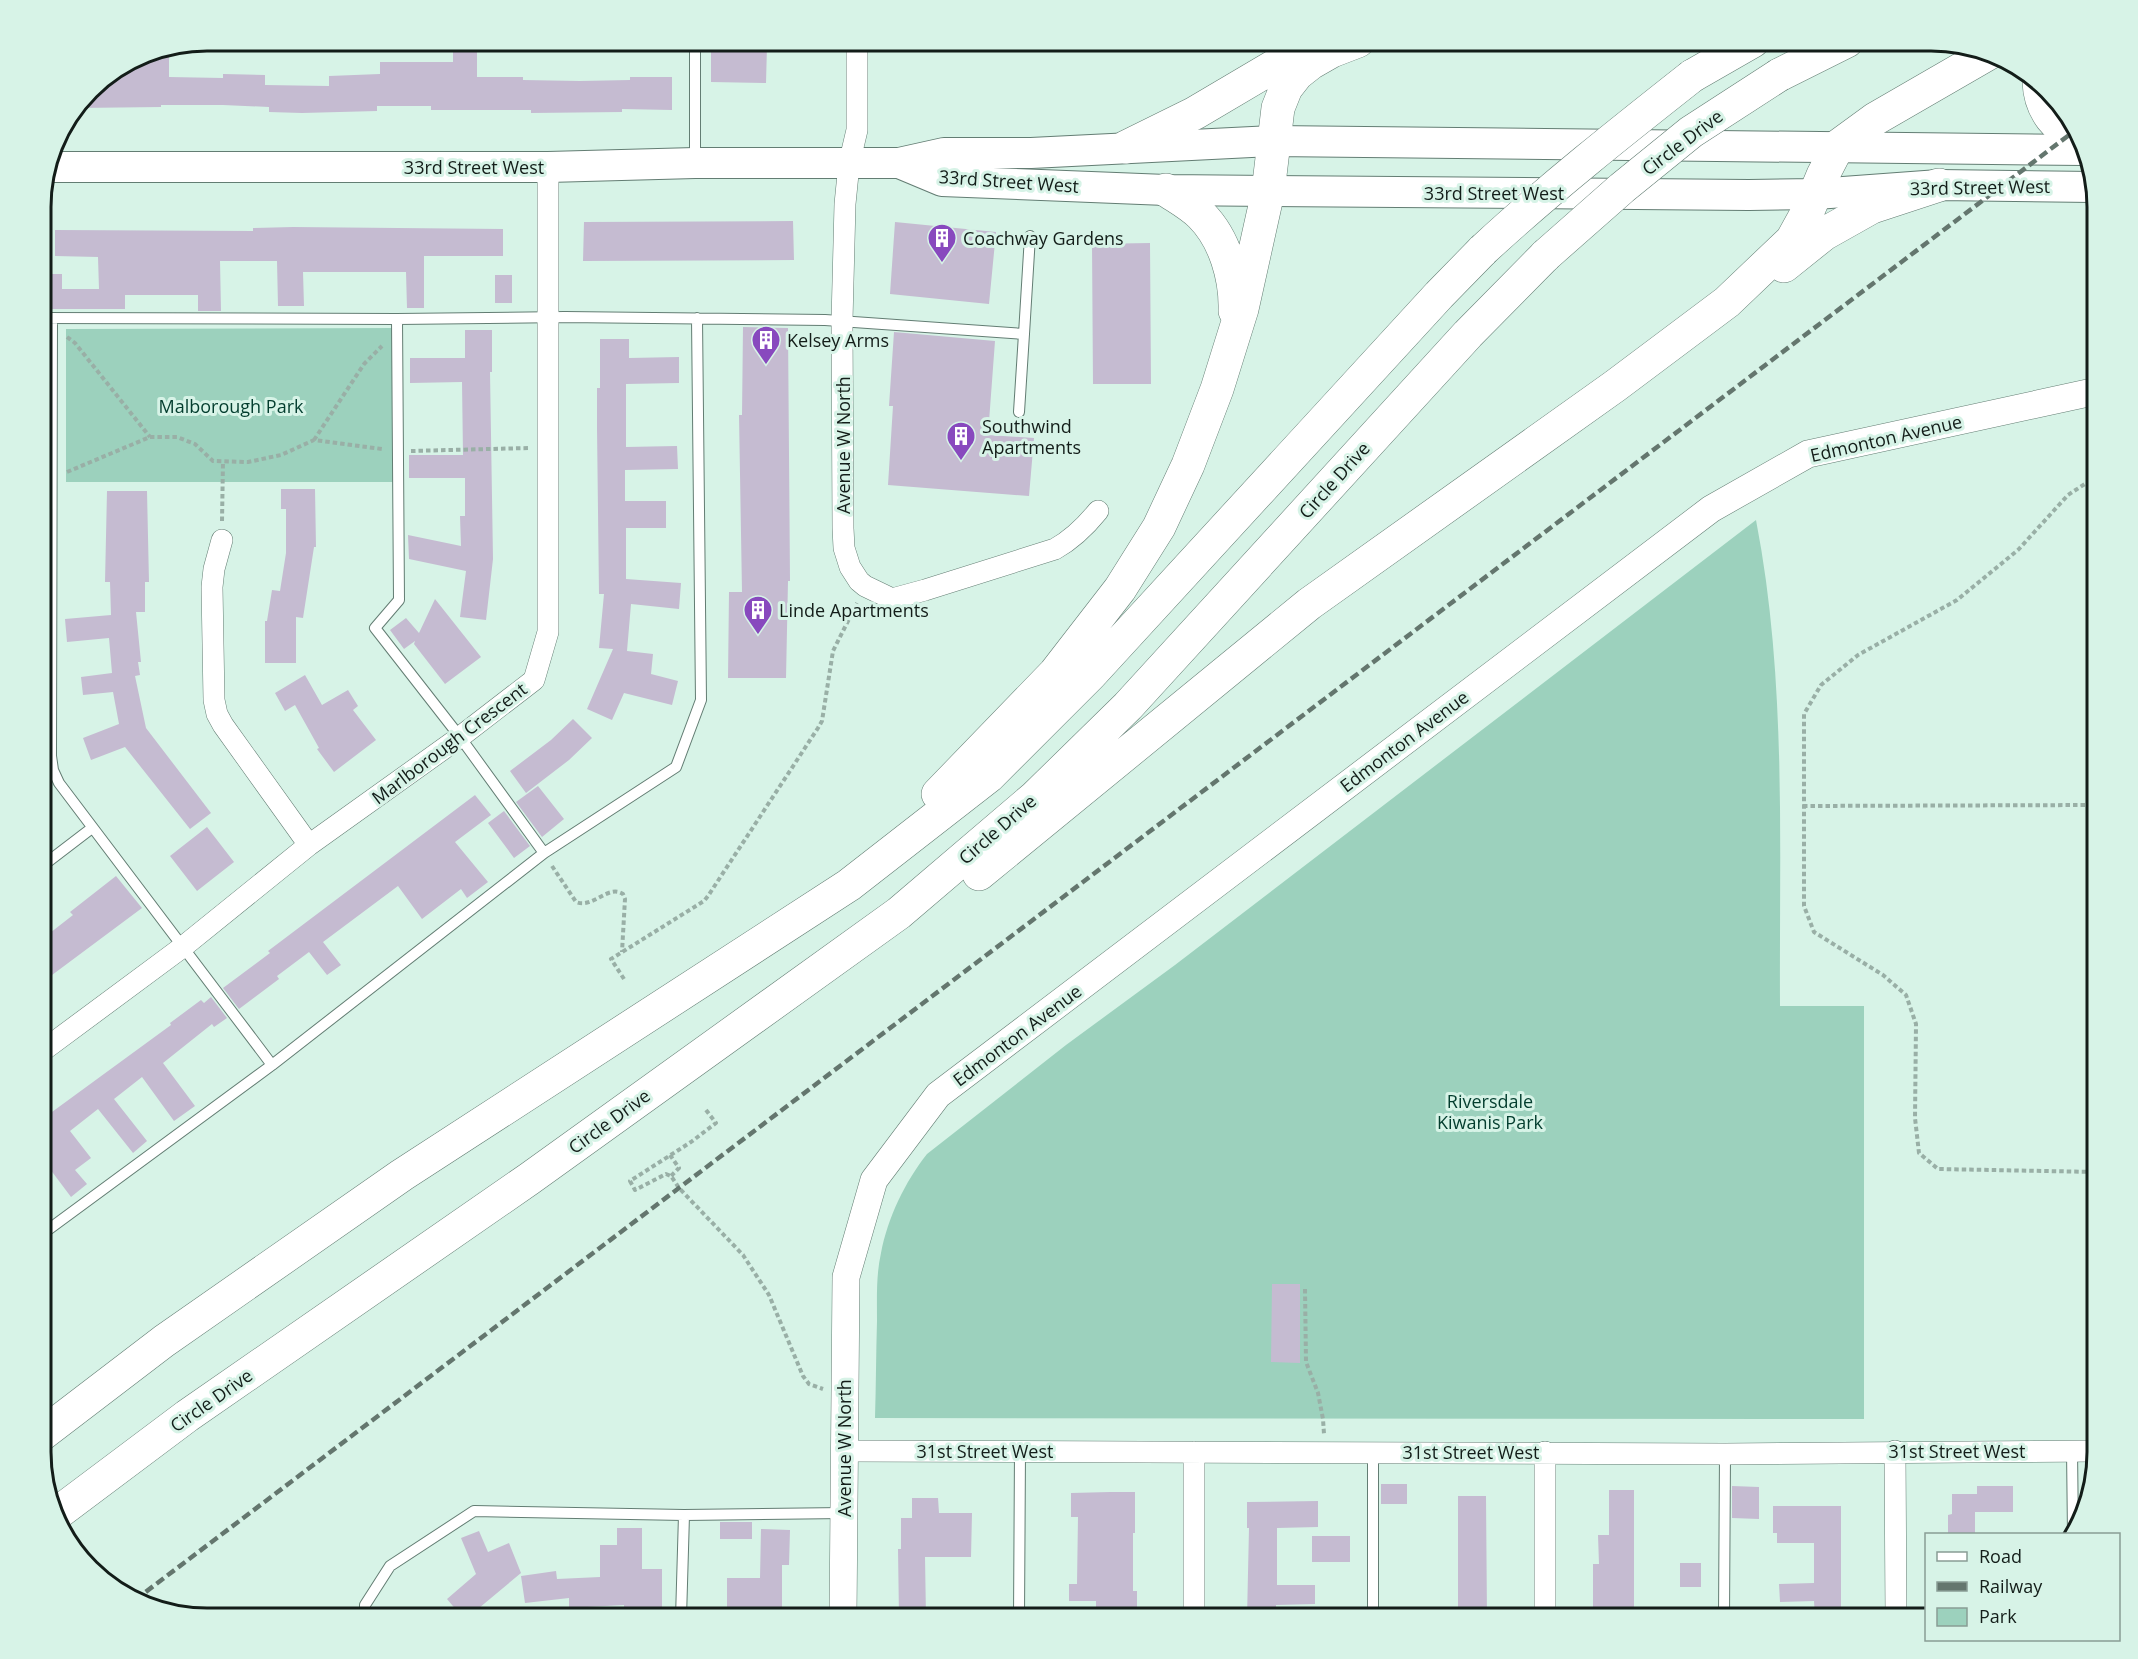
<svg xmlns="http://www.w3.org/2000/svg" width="2138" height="1659" viewBox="0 0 2138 1659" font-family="'Open Sans',sans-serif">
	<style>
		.green { fill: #9cd1bd }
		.building { fill: #c5bbd1 }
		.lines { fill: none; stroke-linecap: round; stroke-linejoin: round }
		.service-casing { stroke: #637d73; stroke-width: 12 }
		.minor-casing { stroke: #637d73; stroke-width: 22 }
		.tertiary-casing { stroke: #637d73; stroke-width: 28 }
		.secondary-casing { stroke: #637d73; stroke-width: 32 }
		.trunk-casing { stroke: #637d73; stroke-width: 34 }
		.path { stroke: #99afa6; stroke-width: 4; stroke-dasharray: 4.5 3; stroke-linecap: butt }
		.service { stroke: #fff; stroke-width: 10 }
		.minor { stroke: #fff; stroke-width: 21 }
		.tertiary { stroke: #fff; stroke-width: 27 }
		.secondary { stroke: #fff; stroke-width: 30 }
		.trunk { stroke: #fff; stroke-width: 33 }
		.rail { stroke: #64766e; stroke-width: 4.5; stroke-dasharray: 9 4.5; stroke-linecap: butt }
		.trunk-bridge-casing { stroke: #637d73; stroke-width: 34; stroke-linecap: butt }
		.trunk-bridge { stroke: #fff; stroke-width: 33 }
		.labels { text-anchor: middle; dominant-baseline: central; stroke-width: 6; stroke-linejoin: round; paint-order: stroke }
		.street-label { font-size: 18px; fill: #131d19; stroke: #d7f3e7 }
		.poi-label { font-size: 18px; fill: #131d19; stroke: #d7f3e7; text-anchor: start }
		.park-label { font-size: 18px; fill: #033d2e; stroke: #d7f3e7 }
		.rim { fill: none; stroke: #131d19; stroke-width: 3 }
	</style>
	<rect width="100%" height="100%" fill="#d7f3e7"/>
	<!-- green -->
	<path class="green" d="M395 328V482H66V329Z
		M1756 520C1787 680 1779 844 1780 1006H1864V1419L875 1418C876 1386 876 1353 877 1321 877 1298 876 1275 881 1253 888 1217 905 1182 927 1154L1066 1045 1175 965Z"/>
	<!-- building -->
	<path class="building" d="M453 40H477V77H523V80L580 81 630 80V77H672V110L622 109V112L531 113V110H431V106H377V111L302 113 269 112V107L223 105H161V107L77 108 97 82 143 53 169 48V77L223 78V74L265 75V85L329 86V76L380 74V62H453Z
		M711 45 767 46 766 83 711 82Z
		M793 221 794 260 583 261 584 222Z
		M895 222 996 232 989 304 890 294Z
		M293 227 503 229V256H424V308H407L406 272H303L304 306H278L277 261H220L221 311H198V295H125V309H46V300H41V274H62V289H99L98 257 55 256V230L253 231V228Z
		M1150 243 1151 384H1093L1092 244Z
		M495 275H512V303H495Z
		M743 327 788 328 790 581H788L786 678H728L729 592H742L739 415H742Z
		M465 330H492V372H490L493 559 486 620 460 617 466 571 409 559 408 535 461 546 460 516H465V478H409V455H463L462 382 410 383V358H465Z
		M894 332 995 341 988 435 1034 438 1029 496 888 485 893 406H889Z
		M600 339H629V358L679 357V383L626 384V447L677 446 678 469 625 470V501H666V528H626V579L681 583 679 609 631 604 627 651 653 654 651 674 678 681 672 705 624 693 612 720 587 709 613 649 599 648 604 594H599L597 428V388H600Z
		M281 489H315L316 547H314L303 618 296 617V663H265V621H267L272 590 280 591 286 553V509H281Z
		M107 491H147L149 582H145V612H136L141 662H138L140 675 135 676 146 728 211 813 190 829 125 747 91 760 83 738 119 724 113 692 83 695 81 677 112 673 109 638 67 642 65 619 111 615 110 582H105Z
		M435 599 481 657 445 684 414 644 415 641 404 649 390 630 406 618 419 633Z
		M305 675 322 705 348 690 358 706 353 710 376 740 334 772 317 749 319 748 295 705 285 711 275 693Z
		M573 719 592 738 569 760 526 793 510 771 551 740Z
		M538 786 564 819 542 837 516 802Z
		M475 795 491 815 455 842 488 882 467 898 461 889 422 919 398 886 323 942 341 965 327 975 309 952 277 976 279 979 239 1009 223 988 270 953 268 951Z
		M504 811 530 846 514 858 488 823Z
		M207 827 234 862 197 891 170 856Z
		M116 876 142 908 48 978 41 968V940L73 915 70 912Z
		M211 997 227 1018 214 1027 212 1024 163 1063 195 1106 174 1121 142 1077 114 1099 147 1141 133 1153 98 1109 70 1131 91 1158 75 1170 87 1184 71 1197 41 1157V1120L171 1025 170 1023 201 1000 204 1003Z
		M1272 1284H1300V1363L1271 1362Z
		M1381 1484H1407V1504H1381Z
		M1732 1486 1759 1487V1519L1732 1518Z
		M1977 1486H2013V1512H1975V1534H1948V1515L1952 1514V1494H1977Z
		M1609 1490H1634V1618H1593V1564H1599L1598 1535H1609Z
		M1110 1492H1135V1533H1133V1591H1137V1618H1096V1601H1069V1584H1077L1078 1517H1071V1493Z
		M1458 1496H1486L1487 1618H1458Z
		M912 1498H938L939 1513H972L971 1557H925L926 1618H899L898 1549H901V1518H912Z
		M1318 1501V1527L1277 1528V1585H1315V1604L1276 1605V1618H1247L1249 1528H1247V1502Z
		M1773 1506H1841V1618H1815L1814 1601 1780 1602 1779 1584 1814 1583V1543H1777V1533H1773Z
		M720 1522H752V1539H720Z
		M617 1528H642V1569H662V1608H624V1605L569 1608V1598L525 1603 521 1576 556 1571 557 1579 600 1577V1545H617Z
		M761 1529 790 1530 789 1565H782V1610H727V1578H760Z
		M479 1531 488 1552 509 1543 521 1573 467 1618H463L447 1599 476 1574 461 1538Z
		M1312 1536H1350V1562H1312Z
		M1680 1563H1701V1587H1680Z"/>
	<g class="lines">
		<!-- service casing -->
		<g class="service-casing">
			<path id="service" d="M695 41V160
				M41 318 397 319 565 317 825 320 1024 334 1030 236
				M52 318 51 756 53 770 59 783 272 1065
				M397 319 399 600 375 628 460 737 544 853
				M1019 412 1024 334
				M41 867 92 828
				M41 1235 272 1065 544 853 676 767 701 700 697 318
				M2072 1450 2073 1534
				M1373 1453V1618
				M365 1618V1605L390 1566 474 1511 684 1515 844 1513
				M681 1618 684 1515
				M1019 1618 1020 1451
				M1724 1618 1725 1454"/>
		</g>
		<!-- minor casing -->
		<g class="minor-casing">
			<path id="minor" d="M857 41V130L849 164 845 204 842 321 843 528 844 548 850 567 859 581 865 586 892 599 925 590 1055 549C1073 539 1085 527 1098 511
				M222 540 214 569 212 587 214 700 217 714 223 725 309 845
				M41 1052 184 946 309 845 460 737 534 680 548 632V167
				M844 1451 1725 1454 2097 1451
				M1895 1451 1896 1618
				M1194 1452V1618
				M1545 1452V1618"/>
		</g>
		<!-- tertiary casing -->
		<g class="tertiary-casing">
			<path id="tertiary" d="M843 1618 846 1277 874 1180 938 1095 1711 509 1808 454 2097 391"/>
		</g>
		<!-- secondary casing -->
		<g class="secondary-casing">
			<path id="secondary" d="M899 163 942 181 1166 190 1749 195 1816 194 1939 185 2093 187
				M49 167H548L695 163H899L944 153H1031L1273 141 2084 150"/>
		</g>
		<!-- trunk casing -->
		<g class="trunk-casing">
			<path id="trunk" d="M1779 75 1847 41
				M1692 76 1753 41
				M2039 82C2040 110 2057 131 2082 140
				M1126 147 1195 113 1278 64 1313 46
				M1166 190C1178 198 1191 205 1201 215 1225 239 1236 278 1235 311
				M1784 266 1824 234 1872 207 1939 185
				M938 794 1055 673 1120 589 1159 527 1188 465 1217 389 1242 309 1268 192 1278 108 1286 88 1297 74 1311 63 1332 51 1358 41
				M979 874 1309 604 1615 386 1727 302 1792 240 1808 211 1823 175 1838 146 1875 119 1991 52
				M41 1435 164 1341 402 1175 849 885 989 776 1090 675 1439 295 1483 250
				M55 1515 187 1416 529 1179 899 913 1035 797 1128 706 1468 334 1546 255"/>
		</g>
		<!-- path -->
		<path class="path" d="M67 337 75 343 150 437
			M314 440 364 364 382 346
			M411 451 529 448
			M67 472 150 437H177L195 444 213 461 248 462 281 455 314 440 382 449
			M2097 476 2068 495 2018 550 1957 600 1858 655 1821 685 1804 714V906L1814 932 1883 975 1906 995 1916 1024 1915 1118 1919 1153 1938 1169 2097 1172
			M222 521 223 461
			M1803 806 2097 805
			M552 866 576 902C593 909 608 884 623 894L625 899 622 952
			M624 979 611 959 704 901 708 896 818 728 822 721 833 651 857 603
			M706 1110 716 1123 691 1142 630 1181 635 1190 666 1174 671 1176 679 1188 743 1255 769 1295 803 1376 809 1384 823 1389
			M670 1155 679 1168 671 1176
			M1305 1289 1306 1362 1318 1393 1323 1419 1324 1434"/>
		<!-- service -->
		<use href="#service" class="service"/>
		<!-- minor -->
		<use href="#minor" class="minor"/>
		<!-- tertiary -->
		<use href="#tertiary" class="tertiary"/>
		<!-- secondary -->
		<use href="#secondary" class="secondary"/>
		<!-- trunk -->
		<use href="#trunk" class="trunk"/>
		<!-- rail -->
		<path class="rail" d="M135 1600 2077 129"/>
		<!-- trunk-bridge casing -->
		<g class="trunk-bridge-casing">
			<path id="trunk-bridge" d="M1483 250C1550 188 1621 132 1692 76
				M1546 255 1622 188 1691 132 1779 75"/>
		</g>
		<!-- trunk-bridge -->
		<use href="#trunk-bridge" class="trunk-bridge"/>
	</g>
	<!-- icons -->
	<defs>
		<g id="building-pin" transform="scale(1.5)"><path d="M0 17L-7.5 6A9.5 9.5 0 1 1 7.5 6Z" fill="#8849be" stroke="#d7f3e7"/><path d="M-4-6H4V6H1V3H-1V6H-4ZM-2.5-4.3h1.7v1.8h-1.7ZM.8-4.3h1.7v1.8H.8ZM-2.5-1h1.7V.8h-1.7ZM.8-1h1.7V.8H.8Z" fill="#fff"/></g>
	</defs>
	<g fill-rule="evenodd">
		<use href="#building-pin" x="942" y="238"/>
		<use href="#building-pin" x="766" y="340"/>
		<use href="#building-pin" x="961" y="436"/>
		<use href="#building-pin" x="758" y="610"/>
	</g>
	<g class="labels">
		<!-- street labels -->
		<g class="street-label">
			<text transform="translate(1682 142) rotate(-37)">Circle Drive</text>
			<text x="474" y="167">33rd Street West</text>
			<text transform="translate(1009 181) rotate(4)">33rd Street West</text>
			<text transform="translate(1980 187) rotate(-1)">33rd Street West</text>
			<text x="1494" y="193">33rd Street West</text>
			<text transform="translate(1886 438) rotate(-13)">Edmonton Avenue</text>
			<text transform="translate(843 445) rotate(-90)">Avenue W North</text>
			<text transform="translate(1334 480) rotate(-48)">Circle Drive</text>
			<text transform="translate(1404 741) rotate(-37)">Edmonton Avenue</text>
			<text transform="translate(449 743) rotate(-37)">Marlborough Crescent</text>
			<text transform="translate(997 829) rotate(-41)">Circle Drive</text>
			<text transform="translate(1017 1035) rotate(-37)">Edmonton Avenue</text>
			<text transform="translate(609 1121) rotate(-36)">Circle Drive</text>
			<text transform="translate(211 1400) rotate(-35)">Circle Drive</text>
			<text transform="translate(844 1448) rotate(-90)">Avenue W North</text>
			<text x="985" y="1451">31st Street West</text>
			<text x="1957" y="1451">31st Street West</text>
			<text x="1471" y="1452">31st Street West</text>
		</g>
		<!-- poi labels -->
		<g class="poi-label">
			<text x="963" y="238">Coachway Gardens</text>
			<text x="787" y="340">Kelsey Arms</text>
			<text x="982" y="426">Southwind<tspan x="982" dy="21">Apartments</tspan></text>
			<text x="779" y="610">Linde Apartments</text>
		</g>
		<!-- park labels -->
		<g class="park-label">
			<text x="231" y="406">Malborough Park</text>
			<text x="1490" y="1101">Riversdale<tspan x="1490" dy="21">Kiwanis Park</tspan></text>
		</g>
	</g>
	<!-- crop -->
	<path d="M0 0H2138V1659H0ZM207 51H1931A156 156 0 0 1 2087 207V1452A156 156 0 0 1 1931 1608H207A156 156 0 0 1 51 1452V207A156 156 0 0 1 207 51Z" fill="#d7f3e7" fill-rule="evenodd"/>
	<path class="rim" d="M207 51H1931A156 156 0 0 1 2087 207V1452A156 156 0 0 1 1931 1608H207A156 156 0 0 1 51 1452V207A156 156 0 0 1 207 51Z"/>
	<!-- legend -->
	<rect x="1925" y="1533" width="195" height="108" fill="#d7f3e7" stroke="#899d95" stroke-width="1.5"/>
	<rect x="1937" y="1552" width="30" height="9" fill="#ffffff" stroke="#899d95" stroke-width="1.5"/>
	<text x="1979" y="1563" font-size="18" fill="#131d19">Road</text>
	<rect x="1937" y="1582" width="30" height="9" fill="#64766e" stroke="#899d95" stroke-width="1.5"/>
	<text x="1979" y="1593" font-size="18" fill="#131d19">Railway</text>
	<rect x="1937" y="1608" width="30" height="18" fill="#9cd1bd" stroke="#899d95" stroke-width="1.5"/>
	<text x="1979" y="1623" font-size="18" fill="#131d19">Park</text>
</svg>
